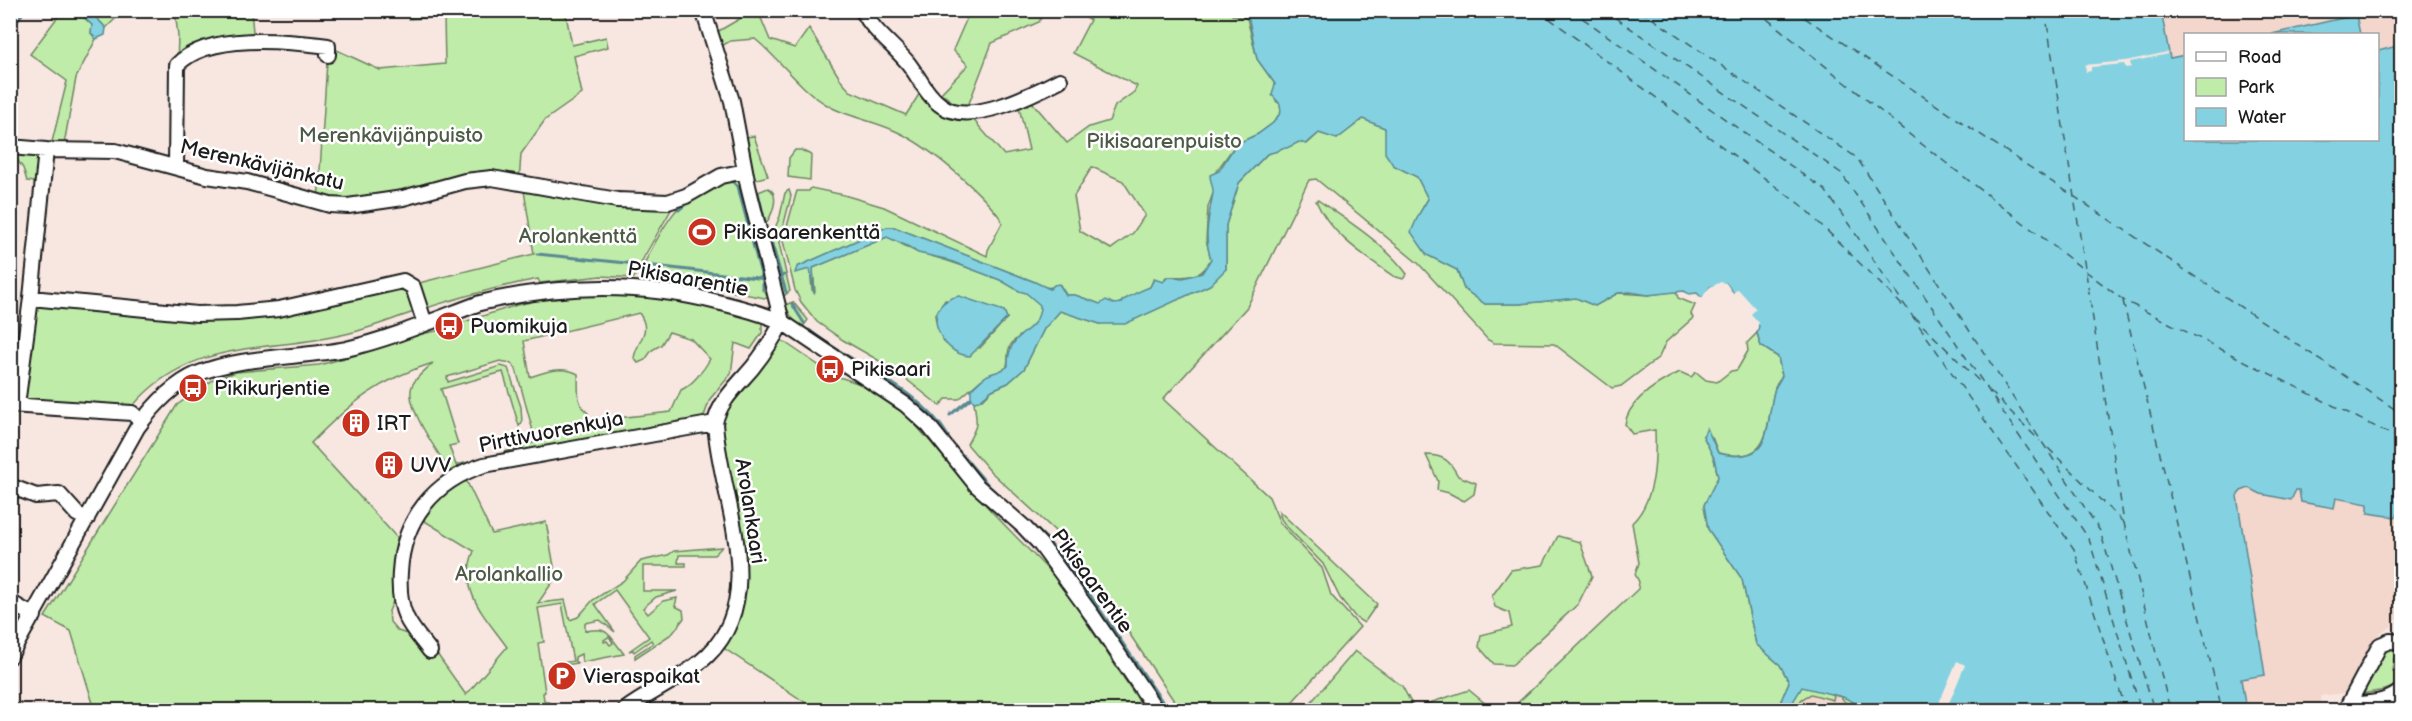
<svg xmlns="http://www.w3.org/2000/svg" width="2412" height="721" viewBox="0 0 2412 721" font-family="'Balsamiq Sans',sans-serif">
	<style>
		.built { fill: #f3d6cc }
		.green { fill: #c0eca9; stroke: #6e8462; stroke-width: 1.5; fill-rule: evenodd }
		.water { fill: #84d2e1; stroke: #5a8992; stroke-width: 1.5 }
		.pier { fill: #f8e7e1 }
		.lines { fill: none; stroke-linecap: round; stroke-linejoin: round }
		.stream { stroke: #5a8992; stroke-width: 3 }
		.ferry { stroke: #405c61; stroke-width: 1.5; stroke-dasharray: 8 6; stroke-linecap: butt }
		.minor-casing { stroke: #1c1c1c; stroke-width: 18 }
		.minor { stroke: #fff; stroke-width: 14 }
		.labels { text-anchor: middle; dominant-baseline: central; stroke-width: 5; stroke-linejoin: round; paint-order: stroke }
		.park-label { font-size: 21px; fill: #4d5a46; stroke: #fff }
		.street-label { font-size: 21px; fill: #1c1c1c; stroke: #fff }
		.poi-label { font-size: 21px; fill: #1c1c1c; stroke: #fff; text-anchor: start }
	</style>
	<rect width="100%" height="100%" fill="#f8e7e1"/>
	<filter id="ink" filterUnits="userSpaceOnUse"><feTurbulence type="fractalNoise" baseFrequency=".0167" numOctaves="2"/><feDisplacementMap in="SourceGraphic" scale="12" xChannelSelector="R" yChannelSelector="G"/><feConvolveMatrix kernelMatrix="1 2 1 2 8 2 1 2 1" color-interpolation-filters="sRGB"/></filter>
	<g filter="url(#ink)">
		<!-- built -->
		<path class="built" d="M2161 10 2401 11V45L2378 51V34H2360L2355 15 2272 34H2186L2185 55 2170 59Z
			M2249 488 2257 491 2299 490 2301 502 2334 508 2336 498 2368 504V512L2394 517 2401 512V621L2393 619 2392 626 2374 638 2344 693 2320 696 2322 710H2246L2241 678 2265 674 2237 500 2241 491Z
			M1801 687 1843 697 1870 710H1791Z"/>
		<!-- green -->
		<path class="green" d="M409 10H482L566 15 572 45 606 37 608 47 574 56 582 94 545 120 521 154 519 183 492 178 403 198 318 202 328 46 380 70 445 64 444 17 409 19Z
			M62 11H77L92 25 91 33 96 39 76 78 63 150H50L67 81 30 54Z
			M90 11H123L106 28Z
			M175 11H251L254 42H246L177 65 178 36Z
			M753 11H758L770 40 795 48 809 28 842 82 850 91 906 115 923 88 971 117 1004 155 1029 150 1019 107 1031 101 1067 143 1089 127 1109 121 1115 106 1134 92 1137 86 1073 53 1090 20 1073 11H1230L1232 15 1247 18 1257 59 1275 84 1276 101 1280 104 1281 112 1273 123 1258 134 1236 144 1215 173 1214 191 1208 207 1206 240 1211 259C1202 280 1186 276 1166 277L1164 282 1153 280 1150 287 1118 304H1100L1075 295H1066L1060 285C1049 289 1044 288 1035 282L894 227H887L797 267 810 268 812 290 815 292 813 268 887 237C898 240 912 252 920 253 938 257 1041 289 1041 308 1040 325 1022 333 1013 342 1005 350 1010 361 1006 368L981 380 959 399H946L940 406 892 368 843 340 817 322 801 302 795 290 783 241 796 194 797 191H809L811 188 844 195 884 207 987 256 988 250 1002 223 1001 219C979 190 927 144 893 130 874 121 845 116 829 106 800 90 781 60 755 39L730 41 720 47 717 32ZM1092 167 1123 181 1145 215 1133 233 1111 249 1080 231 1074 196ZM945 300 1004 311 1007 318 980 348 946 344 938 330 935 316Z
			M970 11H1045L1039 22 992 43 968 106 957 105 941 93 968 65 953 50Z
			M1363 119 1385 128 1393 165 1417 177 1428 199 1419 214 1412 232 1427 255 1457 270 1464 289 1485 304H1519L1576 298 1595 306 1618 293 1648 295 1676 291 1678 298 1695 305 1691 314 1693 318 1666 342 1659 357 1621 386 1612 388 1554 344 1494 343 1488 340 1419 264 1316 179 1309 180 1247 307 1163 399 1269 497 1280 523 1322 568 1331 595 1360 627 1285 710H1180L1117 615 1054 530 990 471 967 444C979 423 977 424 974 402L984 398 992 390 1008 383 1024 369 1044 329 1060 311 1100 324 1226 269V225L1239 183 1269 152 1299 142 1307 144 1319 133 1337 139Z
			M754 136 768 176 757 179 752 176 746 137Z
			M795 150H801L811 155 810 180 788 177 789 158Z
			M40 153 42 183 27 181 23 168 13 154Z
			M739 179 773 295 770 299 639 274C658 237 674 198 715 181 722 179 732 179 739 179Z
			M523 184 676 201 644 257 634 278 601 276 540 283 538 279C495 287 453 299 411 313 390 320 370 328 350 333 270 354 192 335 131 408L31 403 22 399 34 305 198 317 411 285 534 254Z
			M768 188C781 194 772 217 764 225L756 193Z
			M789 190 791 196 779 243 790 291 785 295 781 293 769 243 780 216 785 193Z
			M1318 200C1349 222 1384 243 1407 274L1403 279 1393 276C1365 256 1330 234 1316 201Z
			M632 293 652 294 762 319V333L751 349 735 343 731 374 710 399 703 419 502 456 504 452 536 442 516 369 511 363 500 361 447 377 448 382 501 366 508 368 521 407 522 423 519 426 503 372 441 389 458 444 449 446 456 465 490 457 445 477 449 470C438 452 404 406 412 386 416 376 427 369 433 363 380 379 349 404 311 443L399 540 395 597 389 611 390 622 398 631 410 635 435 651 466 695 507 647C485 616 457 591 474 551L423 520 441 496 466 480 492 534 546 522 556 577 538 603 565 600 570 620 578 617 593 600 623 581 641 561 668 555 674 551 722 547 714 555H679L678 563H686V566H643V591H677L656 597 643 608 648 614 663 601 677 598 675 606 683 610 684 618 673 633 635 658V655L653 643 651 640 634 652 633 650 629 651 649 637 615 590 595 604 615 632 600 620 585 623V631C596 630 602 627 610 636L604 640V642L607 641 610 645 613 643 610 638 611 637 624 654 582 662 581 654 575 657V662L578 663 552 667V665L573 661 562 604 538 608 544 642 538 643 545 692 543 693 544 700 562 710H95L71 631 45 617 177 405 213 380 236 372 319 365 367 352 408 337 436 331 517 305 567 294 618 296ZM639 313C653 333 637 339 634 358L638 363 645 360 652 350 661 345 669 332 691 339 710 359C704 370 692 385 681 390L671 412 608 419 590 428 586 424 588 413C575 403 579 389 578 374 562 366 547 371 530 377L524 341Z
			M793 302 808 320 802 328 792 318 785 305Z
			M1757 333 1761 346 1778 357 1782 376C1780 380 1776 384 1775 388 1764 425 1775 466 1718 453L1712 437 1703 436 1714 458 1718 477 1704 505 1708 529 1742 579 1756 644 1780 665 1789 682 1777 710H1510L1638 589 1639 582 1635 574 1639 563 1632 523C1656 500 1656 460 1655 430L1632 434 1625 424C1629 399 1659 382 1680 372L1691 377 1696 372 1706 380 1717 382 1731 371 1737 370 1748 351 1747 343Z
			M780 339 833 375 867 386 905 413 992 512 1059 581 1145 710H814L812 707 722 647 736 616 721 433 725 411Z
			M1426 455C1444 455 1450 461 1458 476L1476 483 1474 494 1464 501 1449 493 1437 490 1438 481Z
			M1279 511 1377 604 1364 623 1356 618 1340 598 1323 564 1286 526 1281 519Z
			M1558 536 1580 542 1592 576 1578 604 1512 665 1494 664 1479 647 1481 635 1512 627 1509 613 1495 607 1492 596 1511 570 1543 565Z
			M2398 646 2401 652 2400 659 2394 658 2392 671 2398 672 2395 686 2385 690 2361 694 2385 651 2389 648Z
			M1355 651 1402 686 1414 708 1469 690 1493 710H1300L1304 706 1307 707Z
			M1808 685 1882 710C1868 710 1848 710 1841 697L1834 695 1833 700 1811 694 1802 699 1794 710H1787L1798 686Z"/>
		<!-- water -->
		<path class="water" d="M77 11H90L106 28 105 35 96 39 91 33 92 25Z
			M1244 11H2161L2170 58 2185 55 2186 140H2378V51L2401 45V512L2395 517 2368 513V504L2336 498 2334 508 2301 502 2299 490H2296L2291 500 2261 494 2249 488 2241 491 2237 496 2265 675 2241 679 2246 710H1870L1843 697 1802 687 1788 710H1777L1789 682 1780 665 1756 644 1742 579 1708 529 1704 505 1718 477 1714 458 1703 436 1707 428 1718 453C1776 467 1764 425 1775 388 1777 384 1780 380 1782 376L1778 357 1761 346 1757 333 1759 326 1726 283 1710 287 1705 296 1701 297 1697 293 1689 294 1684 291 1648 295 1630 292 1618 293 1595 306 1576 298 1519 304H1485L1464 289 1457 270 1427 255 1411 232 1419 214 1428 199 1417 177 1393 165 1385 153V128L1363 119 1337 139 1319 133 1306 144 1299 142 1287 148H1282L1278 151 1267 154 1239 183 1226 225V269L1210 285 1125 324H1100L1060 311 1044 329 1024 369 1008 383 992 390 979 401 974 402 971 398V390C977 384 982 378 988 375 996 371 1002 372 1008 366 1007 328 1040 336 1040 305L1026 293 1019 291 1000 280 945 259 918 253 909 247 887 237 813 268 814 294 810 269 795 273 797 267 887 227H894L1035 282 1050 289 1054 285 1059 284 1066 295H1075L1100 304 1106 300 1114 304 1122 303V301C1133 294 1139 291 1150 287L1154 279 1163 282 1168 277 1183 278 1202 273 1211 259C1203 238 1209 215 1213 193 1214 189 1210 181 1210 175L1219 171 1236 144 1258 134 1273 123 1281 112 1280 104 1272 95 1275 84 1257 59 1249 20 1244 17Z
			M2356 15 2360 34H2272Z
			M959 296 1004 311 1007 318 970 356C940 355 917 304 959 296Z"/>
		<!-- pier -->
		<path class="pier" d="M2168 52 2169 54 2130 62 2131 67 2126 68 2124 64 2091 67V71L2086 72 2085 65 2126 61Z
			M1721 282 1726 283 1733 293 1738 289 1756 309 1751 314 1759 323 1754 334 1756 324 1723 285 1712 289 1707 298 1700 300 1710 287Z
			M1957 661 1965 665 1946 710H1936Z"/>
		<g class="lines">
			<!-- stream -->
			<path class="stream" d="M10 30 25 10
				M750 163 755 179
				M732 181 738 187 763 282V290
				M758 192 765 222
				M679 210 689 201
				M772 244 786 292
				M537 254 636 264
				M646 265 766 279
				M778 278 784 275
				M792 304 804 323
				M809 330C851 364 921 389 948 436
				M950 415 971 398
				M957 449 989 486 1045 537 1090 595 1168 710"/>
			<!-- ferry -->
			<path class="ferry" d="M1538 10 1802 206 1905 308
				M1571 10 1825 190 2074 549 2126 710
				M1604 10 1841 173 2089 539 2141 710
				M1640 10 1857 158 2100 531 2154 710
				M1756 10 1914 138 2123 300 2402 440
				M1793 10 2402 414
				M2045 10 2085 268
				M2086 273 2124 523 2170 710
				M2123 301 2222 710
				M1913 316 1982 384
				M1990 391 2040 441
				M2048 448 2124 523"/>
			<!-- minor casing -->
			<g class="minor-casing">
				<path id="minor" d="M862 10C873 31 893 45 908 63 919 77 927 96 942 106 971 126 1033 94 1060 80
					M10 147 46 150 115 151 207 176 247 182 330 205 348 206 403 198 465 181 492 178 617 200 668 202 686 196 721 176 745 171
					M176 167 177 65C208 32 287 41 328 46V55
					M31 298 197 314 237 313 279 309 403 281 413 287 425 324
					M10 405 132 413 141 421
					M17 405 31 298 46 150
					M10 486 36 496 59 494 77 514 87 519
					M10 602 34 616
					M430 651C422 640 412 630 406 617 400 604 399 587 400 572 403 519 434 481 484 465L715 423
					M10 656 137 428C153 406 172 385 197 374 239 356 300 358 346 349 390 339 437 319 480 303 560 284 640 282 721 303 741 308 762 313 782 322L906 405 928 425 976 485 1024 527 1040 544 1092 615 1156 710
					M2348 705 2380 645 2390 641 2402 642
					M2348 705C2365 703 2390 704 2402 689
					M625 710C652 690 684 678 708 655 770 594 719 495 715 423 719 401 739 384 753 367 764 353 774 338 782 322L748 186 732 101 703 10"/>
			</g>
			<!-- minor -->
			<use href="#minor" class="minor"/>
		</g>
	</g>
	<!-- icons -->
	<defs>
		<g id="stadium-disc" transform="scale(1.5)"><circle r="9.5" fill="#c8321e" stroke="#fff"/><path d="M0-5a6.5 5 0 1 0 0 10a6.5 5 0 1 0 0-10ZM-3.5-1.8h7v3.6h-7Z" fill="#fff"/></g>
		<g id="bus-disc" transform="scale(1.5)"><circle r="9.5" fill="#c8321e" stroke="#fff"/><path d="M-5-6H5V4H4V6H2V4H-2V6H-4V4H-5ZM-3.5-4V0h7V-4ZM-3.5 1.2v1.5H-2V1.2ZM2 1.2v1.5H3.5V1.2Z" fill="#fff"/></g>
		<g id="building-disc" transform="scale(1.5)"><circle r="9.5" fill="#c8321e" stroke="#fff"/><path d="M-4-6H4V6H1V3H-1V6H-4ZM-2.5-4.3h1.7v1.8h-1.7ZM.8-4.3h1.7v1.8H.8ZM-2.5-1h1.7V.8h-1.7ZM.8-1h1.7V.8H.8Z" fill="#fff"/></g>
		<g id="parking-disc" transform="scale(1.5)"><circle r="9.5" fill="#c8321e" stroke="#fff"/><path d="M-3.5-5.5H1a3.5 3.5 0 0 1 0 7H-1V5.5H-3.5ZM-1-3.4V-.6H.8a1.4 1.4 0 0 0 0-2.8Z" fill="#fff"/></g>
	</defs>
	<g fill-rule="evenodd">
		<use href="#stadium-disc" x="702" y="232"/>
		<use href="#bus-disc" x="449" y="326"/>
		<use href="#bus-disc" x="830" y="369"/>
		<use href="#bus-disc" x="193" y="388"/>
		<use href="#building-disc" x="356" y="423"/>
		<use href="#building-disc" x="389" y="465"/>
		<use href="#parking-disc" x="562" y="676"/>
	</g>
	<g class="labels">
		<!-- park labels -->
		<g class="park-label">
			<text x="391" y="135">Merenkävijänpuisto</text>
			<text x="1164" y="141">Pikisaarenpuisto</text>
			<text x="578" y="236">Arolankenttä</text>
			<text x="509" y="574">Arolankallio</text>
		</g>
		<!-- street labels -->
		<g class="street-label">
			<text transform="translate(262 165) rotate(13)">Merenkävijänkatu</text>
			<text transform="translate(688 279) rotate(10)">Pikisaarentie</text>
			<text transform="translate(551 432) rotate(-11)">Pirttivuorenkuja</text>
			<text transform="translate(750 511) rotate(81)">Arolankaari</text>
			<text transform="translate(1092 581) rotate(54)">Pikisaarentie</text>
		</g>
		<!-- poi labels -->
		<g class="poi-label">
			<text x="723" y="232">Pikisaarenkenttä</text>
			<text x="470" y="326">Puomikuja</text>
			<text x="851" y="369">Pikisaari</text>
			<text x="214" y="388">Pikikurjentie</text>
			<text x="377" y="423">IRT</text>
			<text x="410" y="465">UVV</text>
			<text x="583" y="676">Vieraspaikat</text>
		</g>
	</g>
	<!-- margin -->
	<rect width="2412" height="721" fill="none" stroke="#fff" stroke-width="36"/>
	<rect x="18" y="18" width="2376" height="685" fill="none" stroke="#1c1c1c" stroke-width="2" filter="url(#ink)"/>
	<!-- legend -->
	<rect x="2184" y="33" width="195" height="108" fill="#ffffff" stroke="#a4a4a4" stroke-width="1.5"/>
	<rect x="2196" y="52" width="30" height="9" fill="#ffffff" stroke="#a4a4a4" stroke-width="1.5"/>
	<text x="2238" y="63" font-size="18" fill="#1c1c1c">Road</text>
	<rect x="2196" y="78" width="30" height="18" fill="#c0eca9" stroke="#a4a4a4" stroke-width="1.5"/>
	<text x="2238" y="93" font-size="18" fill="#1c1c1c">Park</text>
	<rect x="2196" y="108" width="30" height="18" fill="#84d2e1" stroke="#a4a4a4" stroke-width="1.5"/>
	<text x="2238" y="123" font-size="18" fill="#1c1c1c">Water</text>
</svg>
